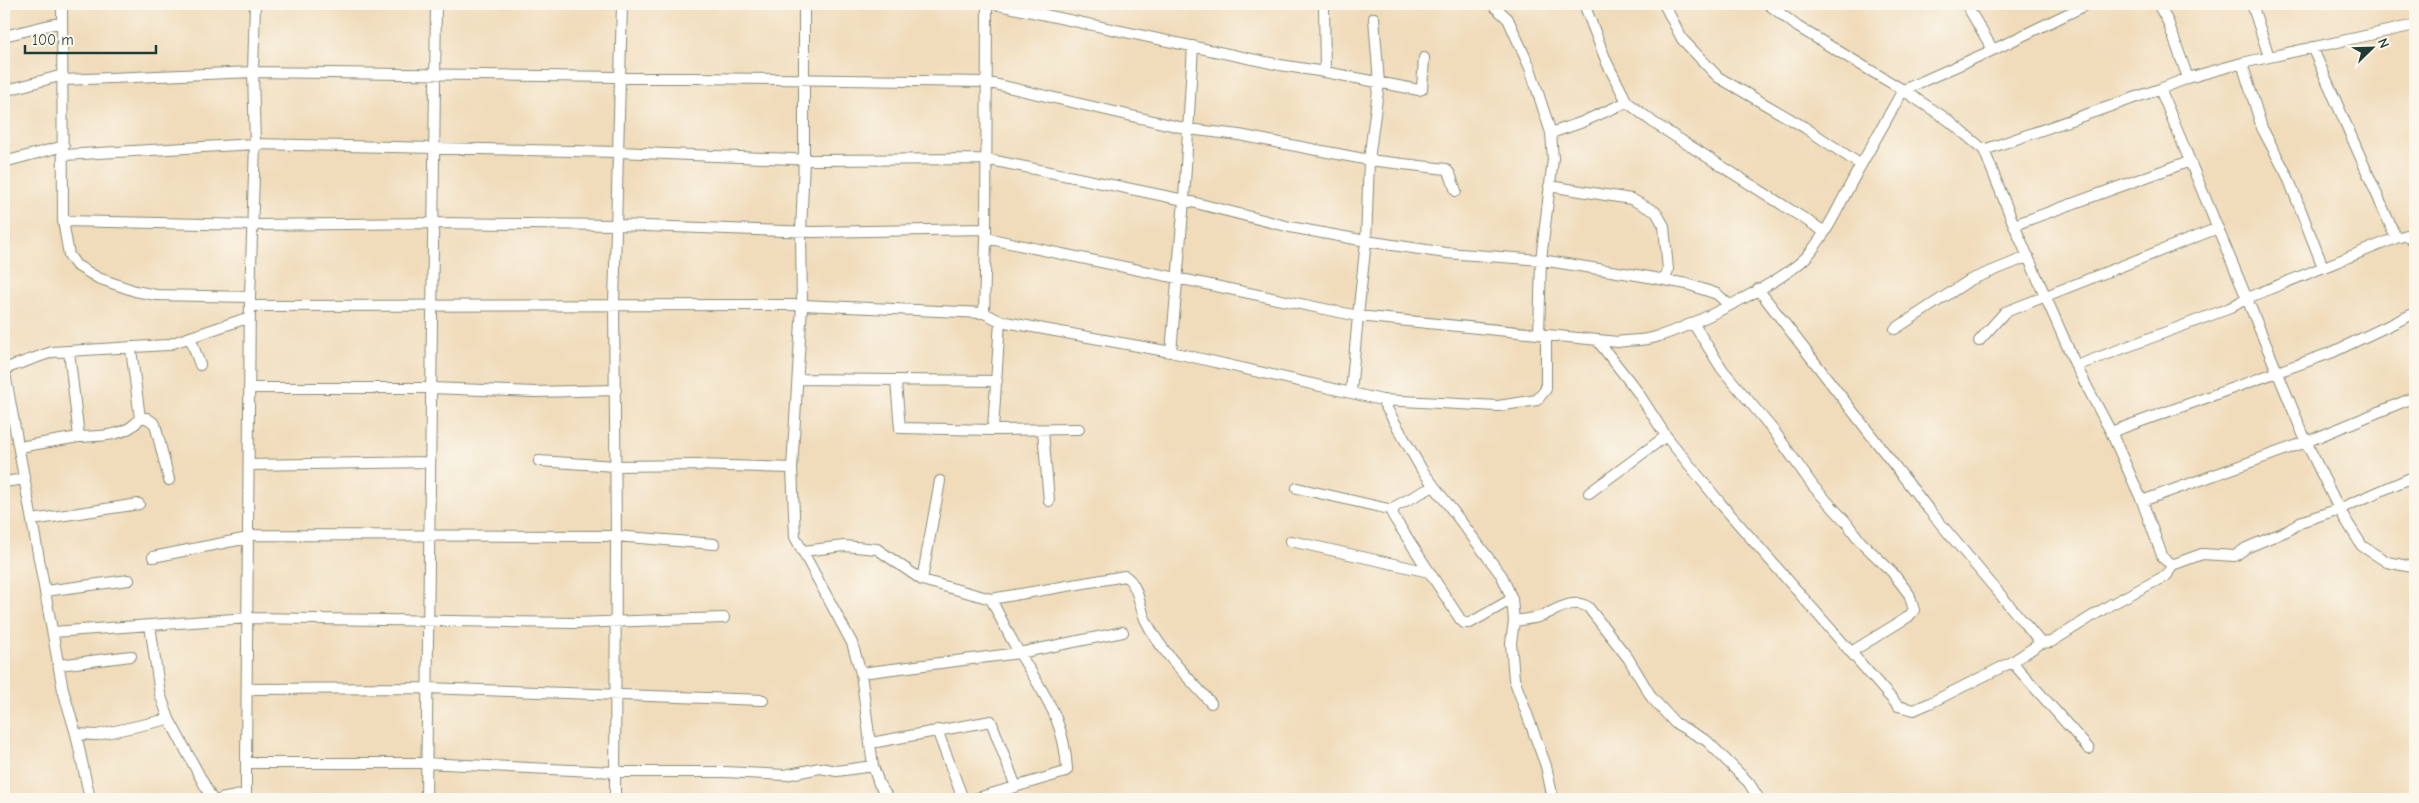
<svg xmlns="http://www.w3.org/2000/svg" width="2419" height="803" viewBox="0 0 2419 803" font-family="'Comic Neue',sans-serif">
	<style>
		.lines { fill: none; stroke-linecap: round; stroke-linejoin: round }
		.minor-casing { stroke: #888c77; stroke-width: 12 }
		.minor { stroke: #fff; stroke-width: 10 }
	</style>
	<rect width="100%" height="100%" fill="#fbf7ec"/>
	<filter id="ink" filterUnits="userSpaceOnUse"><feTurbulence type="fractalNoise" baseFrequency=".02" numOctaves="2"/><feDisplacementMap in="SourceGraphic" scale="10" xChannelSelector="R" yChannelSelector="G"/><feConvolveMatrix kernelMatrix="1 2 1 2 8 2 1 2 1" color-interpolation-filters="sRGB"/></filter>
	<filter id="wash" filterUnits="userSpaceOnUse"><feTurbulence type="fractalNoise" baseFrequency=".0096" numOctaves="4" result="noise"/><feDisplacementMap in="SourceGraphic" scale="20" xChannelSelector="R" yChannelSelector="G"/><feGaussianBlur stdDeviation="1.12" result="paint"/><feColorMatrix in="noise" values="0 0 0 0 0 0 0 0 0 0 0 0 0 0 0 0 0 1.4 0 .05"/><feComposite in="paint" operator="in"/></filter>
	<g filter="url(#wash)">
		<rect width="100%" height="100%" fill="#f0dbba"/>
	</g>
	<g filter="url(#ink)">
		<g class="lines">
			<!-- minor casing -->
			<g class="minor-casing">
				<path id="minor" d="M62 4 63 221 69 255 76 265 98 278 135 291 156 295 250 297
					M255 4 253 72 255 144 250 297 246 763H423L615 772H725L785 775 820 768 837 771 873 766
					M994 4 1280 65 1325 72 1419 90 1422 89 1424 58
					M1324 4 1325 72
					M1492 4 1508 19 1530 68 1551 133 1553 159 1541 260 1539 334
					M1584 4 1607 63 1627 102 1654 123 1825 232
					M1768 4 1798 27 1903 90 1948 120 1984 150 2014 225 2076 366 2111 432 2333 352 2415 313
					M2158 4 2168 22 2188 78
					M2252 4 2269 57
					M1374 18 1379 83 1369 160 1366 241 1446 253 1541 260 1643 276 1687 284 1717 294 1729 305
					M4 36 62 22
					M2312 47 2396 238
					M1993 50 2088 4
					M2242 63 2262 128 2287 175 2323 267
					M63 80 253 72 986 82 1188 129 1239 135 1369 160 1446 169 1450 174 1456 191
					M2160 89 2308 446 2339 509 2362 546 2387 562 2412 567 2415 564
					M4 91 63 75
					M1551 133 1580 123 1627 102
					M1984 150 2160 89 2188 78 2242 63 2415 25
					M64 155 255 144 618 152 815 160 986 159 1184 200 1290 227 1366 241 1358 316 1618 342C1630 340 1644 341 1656 337 1692 326 1786 281 1809 254 1831 228 1844 194 1861 165L1804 127 1718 77 1682 39 1664 4
					M4 162 64 146
					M1861 165 1903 90 1993 50 1966 4
					M1549 186 1631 199 1656 212 1664 226 1668 270 1665 280
					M63 221 252 225 434 223 618 225 812 232 985 229
					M2014 225 2190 161
					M986 238 1358 316 1351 392
					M1758 289 1929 510 2041 643 2051 642 2110 605 2167 575 2172 565
					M250 306 802 305 984 313 1000 321 1171 352 1382 400 1422 470 1502 576 1512 599 1514 621 1511 643 1514 679 1546 766 1553 799
					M984 313 986 238 987 4
					M1000 321 993 430 1079 429
					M1693 323 1722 369 1774 431 1813 486 1846 522 1860 541 1892 572 1909 594 1914 610 1908 617 1851 652
					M1895 329 1970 280 2027 257
					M190 337 200 365
					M1979 341 2005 312 2013 309 2218 228
					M131 349 140 418H147L155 424 169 480
					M1171 352 1184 200 1193 46
					M2076 366 2230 308 2247 298 2396 238 2407 235 2415 242
					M4 368 63 690 76 734 90 799
					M4 369 52 352 167 345 250 317
					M798 379 997 381
					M896 382 900 428 993 430
					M249 388H431L535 392 616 390
					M1382 400 1498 406 1537 400 1546 389V335
					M1043 431 1049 501
					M2111 432 2142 501 2163 558 2172 565 2202 554 2235 556 2246 548 2289 530 2300 522 2339 509 2415 476
					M1666 436 1721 504 1898 706 1914 710 1930 703 2012 662 2041 643
					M79 437C100 436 127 437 140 418
					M19 447 79 437 69 351
					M539 461 615 466 696 465 792 468 795 537 852 643 861 673 873 766 879 784 889 799
					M249 465 430 462
					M792 468 802 305 801 232 804 159V4
					M4 482 25 479
					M1434 486 1396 506 1393 510V516L1460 619 1464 623H1470L1512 599
					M1297 488 1393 510
					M1589 493 1666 436 1637 391 1597 340
					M2142 501 2306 442 2415 397
					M32 520 139 504
					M248 535 616 536 714 544
					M1291 541 1429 572
					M804 551 844 546 877 549 922 580 991 599 1125 576C1139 585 1139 607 1146 621 1161 652 1189 678 1211 703
					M153 557 248 538
					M922 580 940 481
					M45 591 129 580
					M1514 621C1522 620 1531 619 1538 617 1555 612 1572 597 1588 607L1628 658 1652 698 1675 723 1707 741 1749 783 1759 799
					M150 625 160 694 169 719 212 799
					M53 632 248 618 575 623 724 618
					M2012 662 2089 749
					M59 665 131 656
					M861 673 1019 653 1123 632
					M247 689 426 688 763 700
					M937 730 963 799
					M76 734 97 735 169 719
					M871 743 991 721 1016 787
					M221 799 246 794
					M246 799V763
					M426 799 436 4
					M615 799 616 536 614 304 622 4
					M974 799 1062 773 1067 770C1065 721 1044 694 1020 654 1009 636 1000 617 991 599"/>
			</g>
			<!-- minor -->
			<use href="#minor" class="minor"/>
		</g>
	</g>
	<!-- margin -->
	<rect width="2419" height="803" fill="none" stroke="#fbf7ec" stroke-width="20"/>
	<!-- north arrow -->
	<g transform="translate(2372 48) rotate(67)" stroke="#fbf7ec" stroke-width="4" paint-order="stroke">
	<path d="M0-4L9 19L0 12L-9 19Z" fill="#1f3d34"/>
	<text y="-8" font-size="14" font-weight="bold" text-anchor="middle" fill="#1f3d34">N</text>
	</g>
	<!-- scale -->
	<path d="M25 45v8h131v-8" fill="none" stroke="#1f3d34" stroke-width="2.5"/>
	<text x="32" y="45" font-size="15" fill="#1f3d34" stroke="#fbf7ec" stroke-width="4" paint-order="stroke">100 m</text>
</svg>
